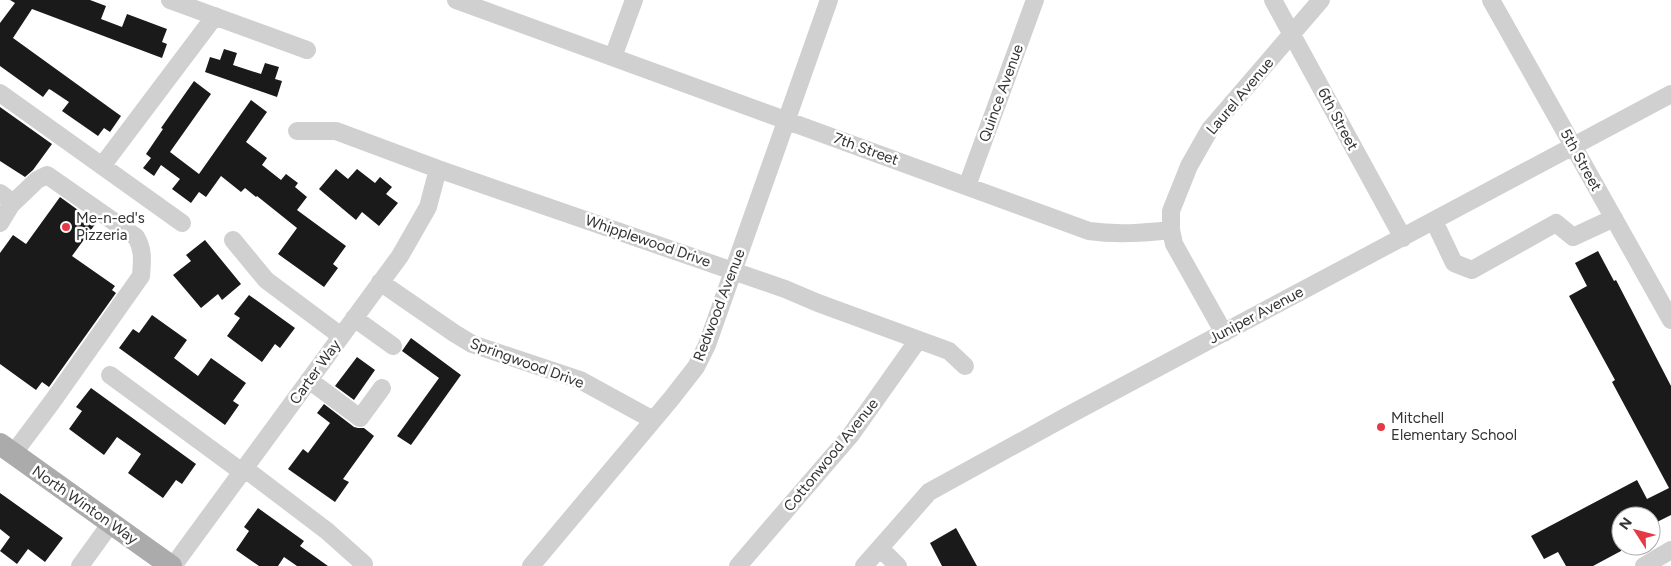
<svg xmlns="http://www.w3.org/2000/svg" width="1671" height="566" viewBox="0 0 1671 566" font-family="Figtree,sans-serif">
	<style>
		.building { fill: #1a1a1a }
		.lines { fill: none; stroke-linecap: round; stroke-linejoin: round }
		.minor { stroke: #d0d0d0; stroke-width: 18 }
		.major { stroke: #ababab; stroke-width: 22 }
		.poi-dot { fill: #e63946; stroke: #fff; stroke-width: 2 }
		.labels { text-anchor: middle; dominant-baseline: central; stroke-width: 5; stroke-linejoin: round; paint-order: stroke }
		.street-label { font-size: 15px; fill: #333; stroke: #fff }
		.poi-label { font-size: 15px; fill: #333; stroke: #fff; text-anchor: start }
	</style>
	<rect width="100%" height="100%" fill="#fff"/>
	<!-- building -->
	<path class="building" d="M10 0H90L106 6 101 19 122 27 127 14 167 29 162 42 167 44 162 58 32 9 13 38 121 116 110 132 104 128 98 136 62 111 69 102 51 90 49 89 43 97 0 66V23L15 3Z
		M224 49 237 53 233 65 261 74 265 63 279 67 275 79 282 81 277 97 205 72 210 57 220 60Z
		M194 81 211 94 170 152 199 174 251 100 267 112 246 142 267 158 262 165 281 180 286 174 298 183 295 187 307 197 297 210 346 246 333 264 338 268 324 287 278 254 297 228 257 196 256 197 245 188 241 192 221 176 206 197 199 192 191 203 172 189 180 179 161 165 154 176 143 168 151 158 146 154 163 129 161 128Z
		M0 107 52 144 33 170 25 177 0 161Z
		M336 169 348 179 357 169 375 183 380 177 392 187 386 194 398 203 379 226 362 212 356 220 319 189Z
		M60 197 96 223 72 256 115 286 112 290 116 293 49 387 42 382 36 390 0 364V253L13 235 26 244Z
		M205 240 241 284 222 300 218 294 201 308 173 275 191 261 186 255Z
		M1598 251 1614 281 1616 280 1671 386V515L1651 525V516H1621V551L1593 566H1566L1558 552 1544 559 1531 536 1637 480 1647 499 1669 488 1612 382 1615 380 1569 296 1587 286 1575 263Z
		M249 295 295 328 280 348 275 344 262 362 227 336 240 318 234 314Z
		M152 315 187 340 174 358 198 376 211 358 246 383 233 401 239 405 225 425 119 348 133 329 139 333Z
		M411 338 461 375 411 445 397 436 439 378 402 351Z
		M357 357 375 370 354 400 335 386Z
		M91 388 196 464 182 484 176 480 163 498 128 473 141 454 117 437 104 455 69 429 82 411 76 407Z
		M324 404 354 427 358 428H364L374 436 343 479 349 482 335 502 288 469 303 449 308 453 330 423 317 413Z
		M0 493 63 538 45 562 28 549 17 564 0 551 10 537 0 529Z
		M258 508 304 541 300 546 328 566H297L284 557 278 566H259L236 550 249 531 244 527Z
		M956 528 977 566H942L930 543Z"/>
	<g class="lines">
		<!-- minor -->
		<path class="minor" d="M170 0 307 50
			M456 0 1089 231C1117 235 1143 233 1171 230
			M1273 0 1403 238
			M1491 0 1671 320
			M613 57 634 0
			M0 93 182 223
			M297 131H336L438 169 785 289 818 303 949 351 965 366
			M102 166 215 16
			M967 186 1035 0
			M0 193 8 199 11 205 0 223
			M11 205 37 180 47 175 136 237C144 250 142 262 141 276L52 402 13 454
			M1434 221 1454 263 1472 270 1556 223 1573 237 1614 218
			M233 240 266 280 341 336
			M380 282 454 333 472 344 580 380 653 420
			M354 318 393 346
			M1224 333 1174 244 1171 230V211L1189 166 1210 129 1321 0
			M110 375 242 472
			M309 380 360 418 382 388
			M244 468 327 531 364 564
			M880 548 898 566
			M80 566 111 523
			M173 566 400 256 428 207 438 169
			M531 566 671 399 696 367 707 345 829 0
			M738 566 850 436 918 340
			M864 566 929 492 1069 415 1671 94
			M1644 566 1671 550"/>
		<!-- major -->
		<path class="major" d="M0 444 171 566"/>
	</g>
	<!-- markers -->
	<g class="poi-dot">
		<circle cx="66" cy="227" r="5"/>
		<circle cx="1381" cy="427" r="5"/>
	</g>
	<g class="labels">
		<!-- street labels -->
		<g class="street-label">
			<text transform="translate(1001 93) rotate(-70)">Quince Avenue</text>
			<text transform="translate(1240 96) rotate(-50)">Laurel Avenue</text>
			<text transform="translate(1338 119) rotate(62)">6th Street</text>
			<text transform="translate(866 149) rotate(20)">7th Street</text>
			<text transform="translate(1581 160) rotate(61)">5th Street</text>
			<text transform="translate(648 241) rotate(19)">Whipplewood Drive</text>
			<text transform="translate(719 305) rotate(-69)">Redwood Avenue</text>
			<text transform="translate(1256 315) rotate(-28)">Juniper Avenue</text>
			<text transform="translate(527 363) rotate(20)">Springwood Drive</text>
			<text transform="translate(315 372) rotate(-54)">Carter Way</text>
			<text transform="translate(831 455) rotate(-51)">Cottonwood Avenue</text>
			<text transform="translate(85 505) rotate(35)">North Winton Way</text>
		</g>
		<!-- poi labels -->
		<g class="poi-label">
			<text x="76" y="218">Me-n-ed's<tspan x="76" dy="17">Pizzeria</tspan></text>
			<text x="1391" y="418">Mitchell<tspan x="1391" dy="17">Elementary School</tspan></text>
		</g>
	</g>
	<!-- north arrow -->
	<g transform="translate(1636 531) rotate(306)"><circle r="24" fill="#ffffff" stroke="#adadad"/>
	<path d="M0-4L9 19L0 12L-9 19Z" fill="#e63946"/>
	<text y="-8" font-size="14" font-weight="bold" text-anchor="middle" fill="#333333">N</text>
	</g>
</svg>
